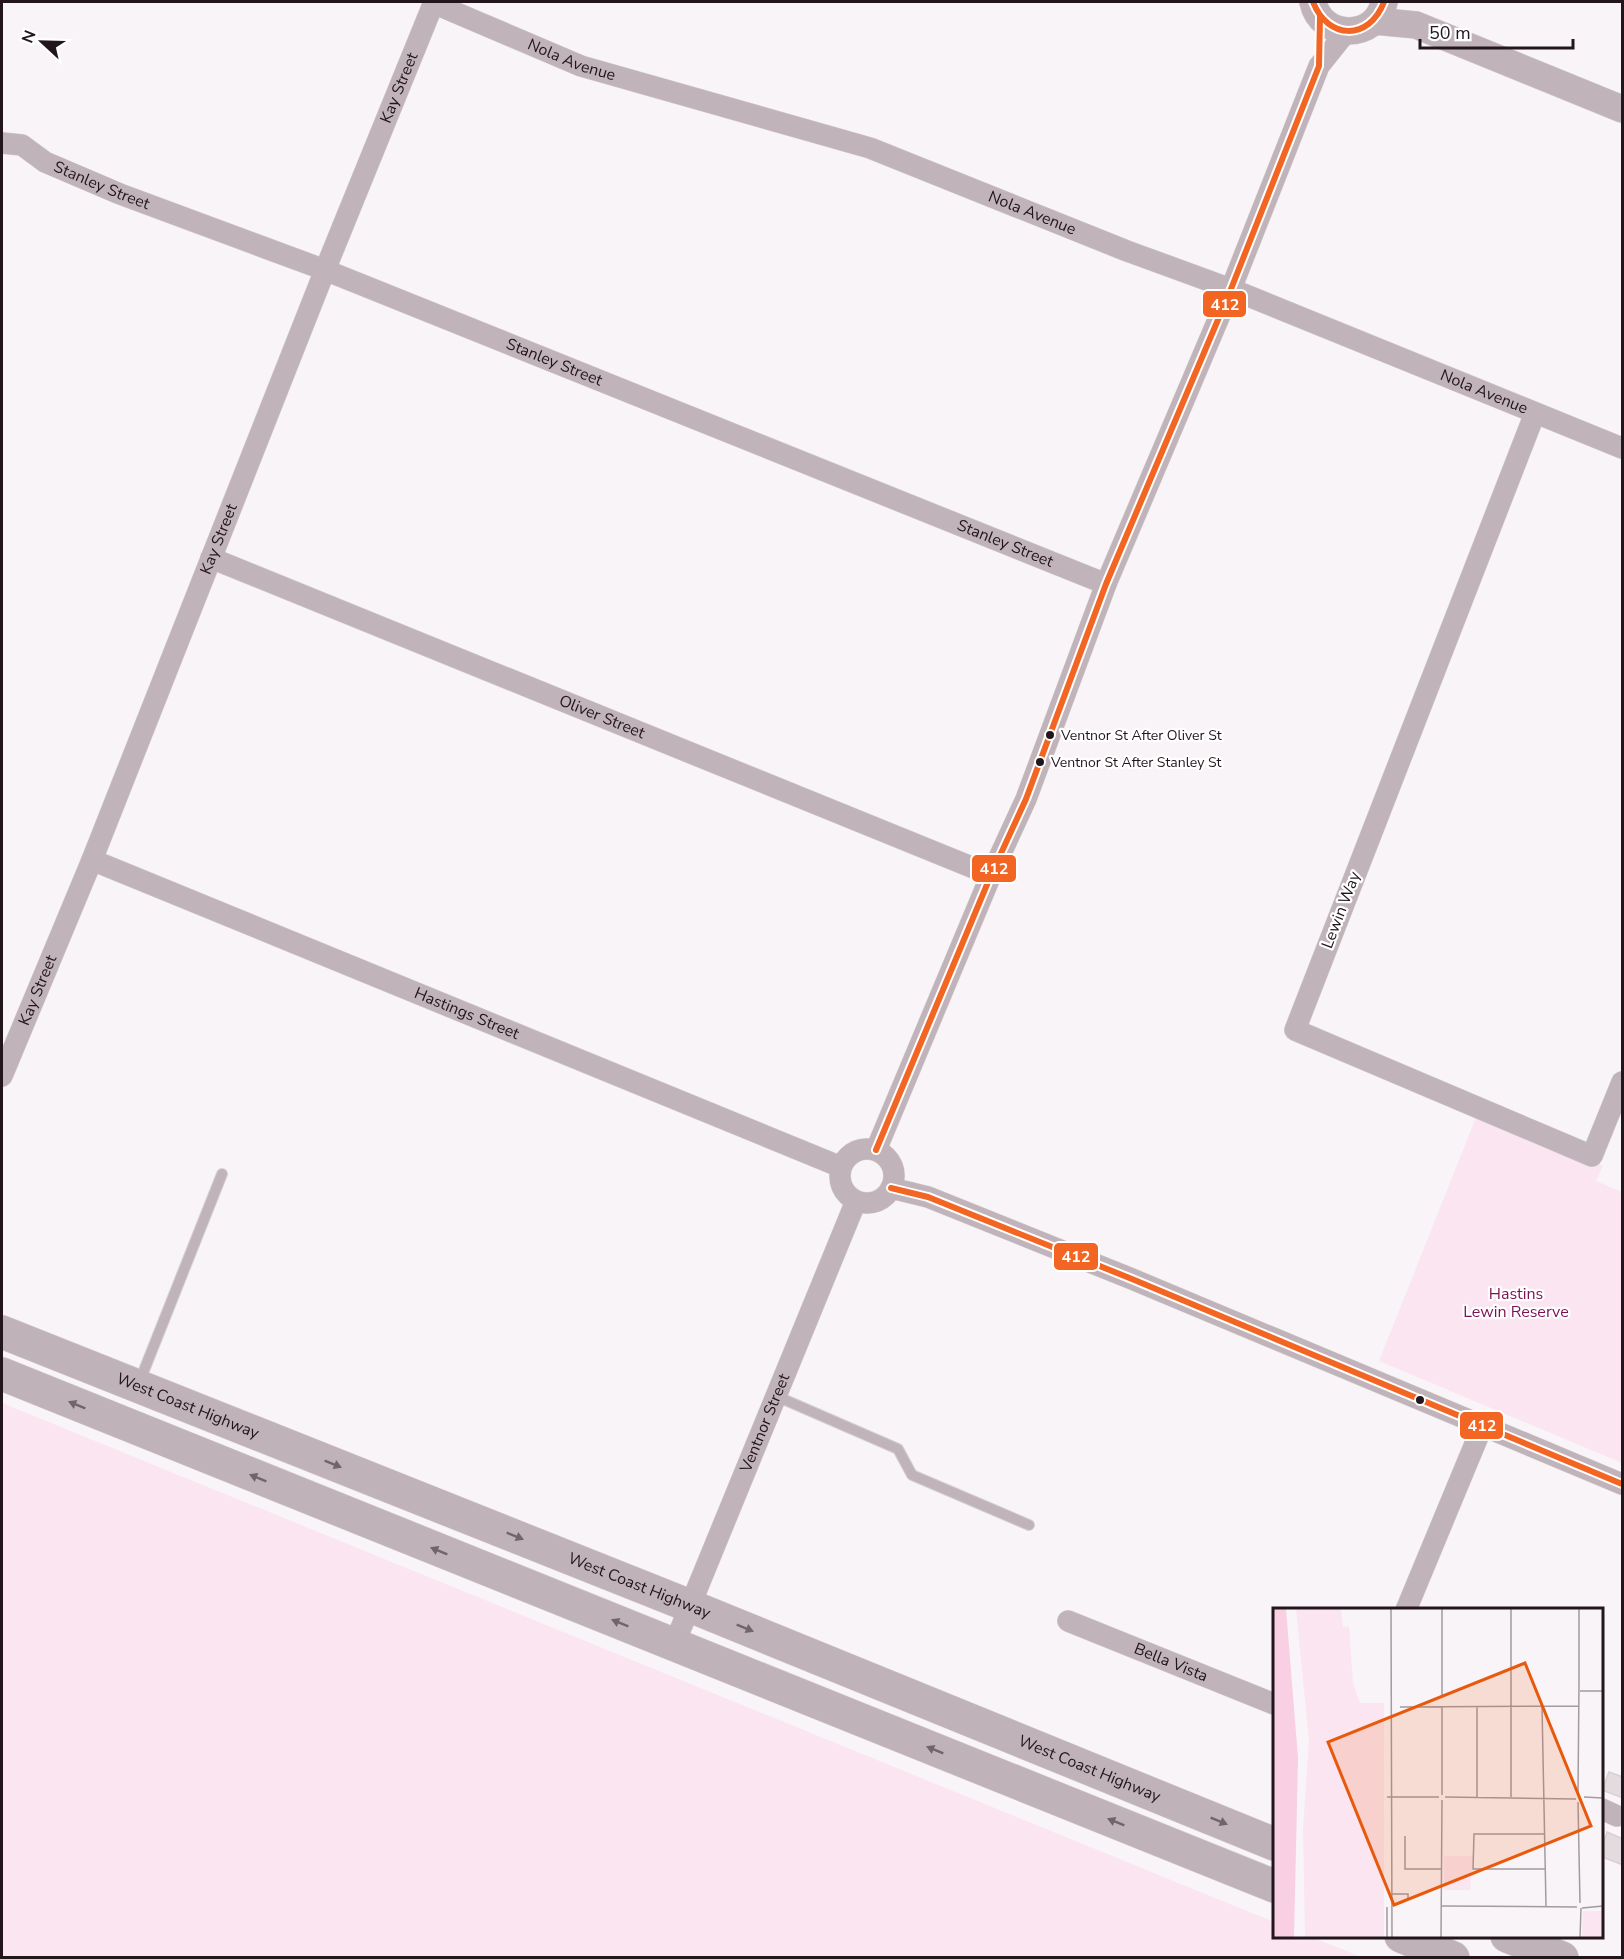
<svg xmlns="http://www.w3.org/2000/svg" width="1624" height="1959" viewBox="0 0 1624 1959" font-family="'Nunito Sans',sans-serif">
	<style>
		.green { fill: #fbe5f0 }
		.building { fill: #e4dbdf; stroke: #d7cfd3; stroke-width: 1.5 }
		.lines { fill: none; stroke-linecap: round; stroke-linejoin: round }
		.service-casing { stroke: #d6d1d4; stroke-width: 12 }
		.minor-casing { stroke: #d6d1d4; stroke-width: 22 }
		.tertiary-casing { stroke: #d6d1d4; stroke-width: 28 }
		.trunk-casing { stroke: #d6d1d4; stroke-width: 34 }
		.service { stroke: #c1b3ba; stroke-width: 10 }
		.minor { stroke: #c1b3ba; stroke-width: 21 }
		.tertiary { stroke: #c1b3ba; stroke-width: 27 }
		.trunk { stroke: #c0b2b9; stroke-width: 33 }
		.bus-1-casing { stroke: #fff; stroke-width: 10 }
		.bus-1 { stroke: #f26522; stroke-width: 6 }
		.oneway { fill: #71646a }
		.bus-dot { fill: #22161c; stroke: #fff; stroke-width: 2 }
		.labels { text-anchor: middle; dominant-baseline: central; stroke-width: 4.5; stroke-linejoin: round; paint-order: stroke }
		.bus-label { font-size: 14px; fill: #22161c; stroke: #fff; text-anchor: start }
		.street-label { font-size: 16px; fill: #22161c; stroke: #fff }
		.park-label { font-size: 16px; fill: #7c1156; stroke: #fff }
		.inset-road { fill: none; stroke: #a39b9f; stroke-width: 1.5 }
		.view { fill: #e8590c; fill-opacity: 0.15; stroke: #e8590c; stroke-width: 3 }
		.inset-edge { fill: none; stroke: #22161c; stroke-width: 3 }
		.line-badge { stroke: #fff; stroke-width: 2 }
		.badge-label { font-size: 16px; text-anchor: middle; font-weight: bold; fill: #fff }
	</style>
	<rect width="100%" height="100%" fill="#f9f4f7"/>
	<!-- green -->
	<path class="green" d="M1477 1115 1603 1166 1596 1181 1622 1192V1463L1379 1361Z
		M2 1403 1274 1922V1936L1311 1937 1362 1957H2Z"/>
	<!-- building -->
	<path class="building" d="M1609 1772 1623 1777V1798L1602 1790Z
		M1607 1832 1623 1839V1865L1602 1857V1847Z"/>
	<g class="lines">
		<!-- service casing -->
		<g class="service-casing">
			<path id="service" d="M139 1383 222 1174
				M776 1396 898 1449 912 1475 1029 1525"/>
		</g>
		<!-- minor casing -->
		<g class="minor-casing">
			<g id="minor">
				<path id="s1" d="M433 3 581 66 870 148 1127 251 1231 289 1622 448"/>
				<path id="s2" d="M2 143 22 145 45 162 120 194 325 270 1106 584"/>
				<path d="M1535 413 1295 1030 1592 1156 1622 1082"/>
				<path id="s3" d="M211 558 991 875"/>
				<path id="s4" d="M92 860 841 1167"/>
				<path id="s5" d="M2 1076 92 860 325 270 434 2"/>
				<circle cx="867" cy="1176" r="27"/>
				<path d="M876 1150 991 875 1026 799 1106 584 1231 289 1319 66 1347 31"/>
				<path d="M891 1188 928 1197 1132 1279 1622 1484"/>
				<path d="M1406 1610 1482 1427"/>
				<path id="s6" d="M1068 1621 1274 1704"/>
				<path id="s7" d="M674 1645 856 1201"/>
				<path d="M1602 1809 1617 1816"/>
			</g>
		</g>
		<!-- tertiary casing -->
		<g class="tertiary-casing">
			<path id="tertiary" d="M1313 2C1321 40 1377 41 1384 2
				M1374 21 1416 25 1622 109"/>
		</g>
		<!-- trunk casing -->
		<g class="trunk-casing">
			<g id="trunk">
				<path id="s8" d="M2 1332 690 1606 1274 1844"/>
				<path d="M2 1374 1274 1886"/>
				<path d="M1401 1936 1453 1958"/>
				<path d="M1507 1936 1562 1958"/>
			</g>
		</g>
		<!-- service -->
		<use href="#service" class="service"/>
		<!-- minor -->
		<use href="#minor" class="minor"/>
		<!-- tertiary -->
		<use href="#tertiary" class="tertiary"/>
		<!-- trunk -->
		<use href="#trunk" class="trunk"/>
		<!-- bus-1 casing -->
		<g class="bus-1-casing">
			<path id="bus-1" d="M1313 2C1328 40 1369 41 1384 2
				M876 1150 991 875 1026 799 1106 584 1231 289 1319 66 1320 17
				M891 1188 928 1197 1132 1279 1622 1484"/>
		</g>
		<!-- bus-1 -->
		<use href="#bus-1" class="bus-1"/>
	</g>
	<!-- one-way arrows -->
	<defs><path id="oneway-solid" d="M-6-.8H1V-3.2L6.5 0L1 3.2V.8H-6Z" transform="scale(1.5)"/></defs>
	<g class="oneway">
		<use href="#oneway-solid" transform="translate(77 1405) rotate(-158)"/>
		<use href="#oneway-solid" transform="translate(333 1464) rotate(22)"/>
		<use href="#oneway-solid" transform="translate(258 1478) rotate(-158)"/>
		<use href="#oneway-solid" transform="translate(515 1536) rotate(22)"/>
		<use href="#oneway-solid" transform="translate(439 1551) rotate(-158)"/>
		<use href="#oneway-solid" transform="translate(620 1623) rotate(-158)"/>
		<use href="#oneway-solid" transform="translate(745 1628) rotate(22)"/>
		<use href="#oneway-solid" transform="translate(935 1750) rotate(-158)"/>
		<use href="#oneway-solid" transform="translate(1219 1821) rotate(22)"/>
		<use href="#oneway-solid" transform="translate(1116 1822) rotate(-158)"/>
	</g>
	<!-- markers -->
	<g class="bus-dot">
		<circle cx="1050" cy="735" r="5"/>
		<circle cx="1040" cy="762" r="5"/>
		<circle cx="1420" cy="1400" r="5"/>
	</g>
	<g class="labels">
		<!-- bus labels -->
		<g class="bus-label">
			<text x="1061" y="735">Ventnor St After Oliver St</text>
			<text x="1051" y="762">Ventnor St After Stanley St</text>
		</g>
		<!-- street labels -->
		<g class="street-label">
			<text stroke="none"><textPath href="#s1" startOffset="150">Nola Avenue</textPath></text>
			<text stroke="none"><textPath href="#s5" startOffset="1065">Kay Street</textPath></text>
			<text stroke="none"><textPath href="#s2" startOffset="110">Stanley Street</textPath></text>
			<text stroke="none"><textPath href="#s1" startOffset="636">Nola Avenue</textPath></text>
			<text stroke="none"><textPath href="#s2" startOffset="596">Stanley Street</textPath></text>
			<text stroke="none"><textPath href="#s1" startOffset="1122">Nola Avenue</textPath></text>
			<text stroke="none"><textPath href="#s5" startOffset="579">Kay Street</textPath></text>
			<text stroke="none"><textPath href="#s2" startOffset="1082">Stanley Street</textPath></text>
			<text stroke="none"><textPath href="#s3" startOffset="422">Oliver Street</textPath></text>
			<text transform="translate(1341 910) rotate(-69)">Lewin Way</text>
			<text stroke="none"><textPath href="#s5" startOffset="93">Kay Street</textPath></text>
			<text stroke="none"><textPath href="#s4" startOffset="405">Hastings Street</textPath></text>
			<text stroke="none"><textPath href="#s8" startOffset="200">West Coast Highway</textPath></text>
			<text stroke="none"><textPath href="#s7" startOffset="240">Ventnor Street</textPath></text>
			<text stroke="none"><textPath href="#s8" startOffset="686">West Coast Highway</textPath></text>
			<text stroke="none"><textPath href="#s6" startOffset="111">Bella Vista</textPath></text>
			<text stroke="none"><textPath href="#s8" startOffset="1172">West Coast Highway</textPath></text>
		</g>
		<!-- park labels -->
		<g class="park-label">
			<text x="1516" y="1294">Hastins<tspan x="1516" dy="18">Lewin Reserve</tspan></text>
		</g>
	</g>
	<!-- overview -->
	<g transform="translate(1273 1608)">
		<rect width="330" height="330" fill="#f9f4f7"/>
		<path d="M23 1H68L70 19 76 18 80 75 87 95H111V329H32L30 221 36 133ZM171 248H200L197 282H171ZM310 303H330V329H309Z" fill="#fbe5f0"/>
		<path d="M0 1H13L25 150 21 329H0Z" fill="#f8cfe3"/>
		<path class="inset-road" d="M118 1 119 329M169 1V88M238 1V189M306 75V1M307 83H330M269 98 273 298M127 99 306 98M305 186 306 75M169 187V99M114 189H166M172 189 303 191M311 189 330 190M204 190V99M305 194 307 295M272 226H201L200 261H273M132 228V261H169M119 286H135V291M169 298 304 299M309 300 330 298M114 329V299M168 329 169 192M307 329 308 300"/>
		<path class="view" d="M252 55 318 218 121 297 55 134Z"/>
		<rect width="330" height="330" class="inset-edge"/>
	</g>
	<g class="line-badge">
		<rect x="1202" y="290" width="45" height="28" rx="6" fill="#f26522"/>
		<rect x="971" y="854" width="46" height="29" rx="6" fill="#f26522"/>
		<rect x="1053" y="1242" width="46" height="29" rx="6" fill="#f26522"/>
		<rect x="1459" y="1411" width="45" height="29" rx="6" fill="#f26522"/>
	</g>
	<g class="badge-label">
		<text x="1225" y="310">412</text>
		<text x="994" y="874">412</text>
		<text x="1076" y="1262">412</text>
		<text x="1482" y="1431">412</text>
	</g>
	<!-- border -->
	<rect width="1624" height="1959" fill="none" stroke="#22161c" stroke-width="6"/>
	<!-- north arrow -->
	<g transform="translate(42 42) rotate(292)" stroke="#ffffff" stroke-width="4.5" paint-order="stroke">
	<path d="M0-4.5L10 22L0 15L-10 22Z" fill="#22161c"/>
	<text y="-9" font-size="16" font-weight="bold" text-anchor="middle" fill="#22161c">N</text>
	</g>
	<!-- scale -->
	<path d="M1420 39v9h153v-9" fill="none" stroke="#22161c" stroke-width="3"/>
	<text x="1429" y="39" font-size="18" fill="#22161c" stroke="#ffffff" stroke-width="4.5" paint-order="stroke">50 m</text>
</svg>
